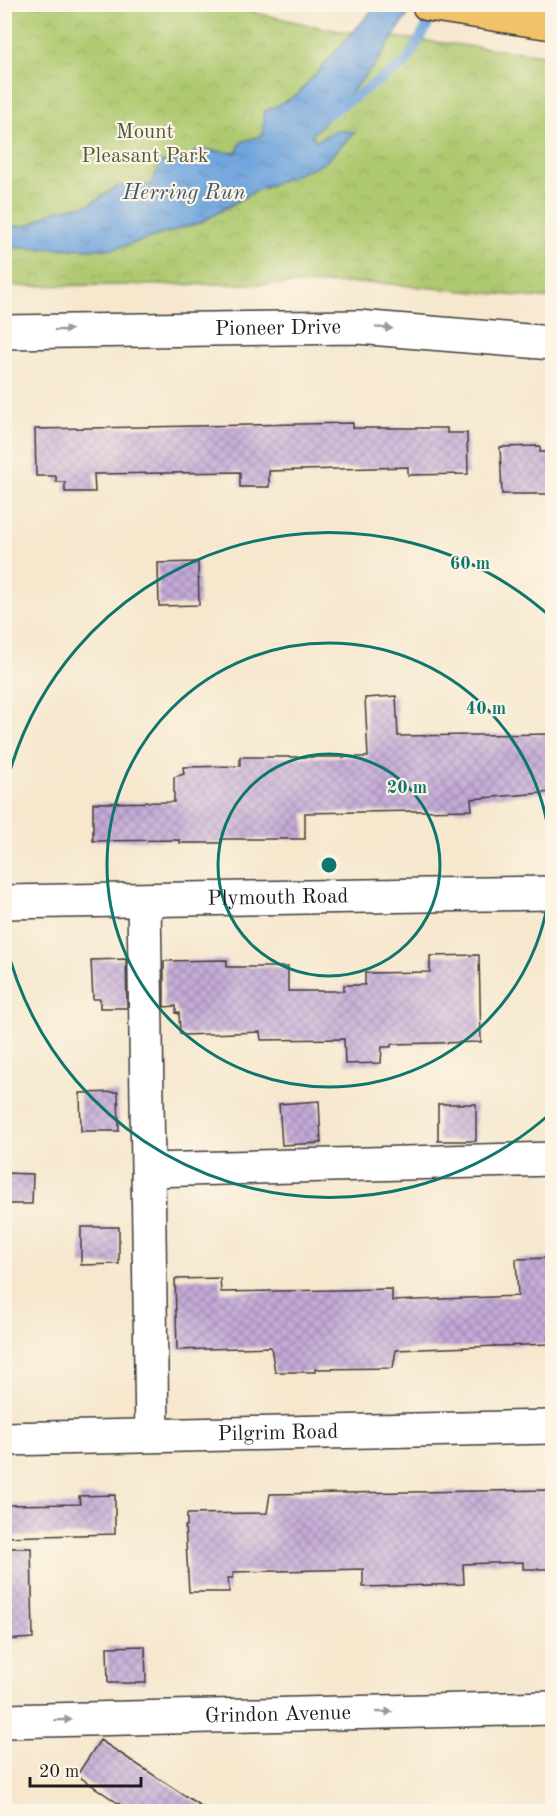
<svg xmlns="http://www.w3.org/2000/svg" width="557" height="1816" viewBox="0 0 557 1816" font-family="'Old Standard TT',serif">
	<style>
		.park { fill: url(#park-crowns); stroke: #667246; stroke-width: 1.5 }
		.water { fill: url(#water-ripples); stroke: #46607d; stroke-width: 1.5 }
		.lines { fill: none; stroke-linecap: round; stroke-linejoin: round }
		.stream { stroke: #71a5de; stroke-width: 10 }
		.building { fill: url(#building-cross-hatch) }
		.minor-casing { stroke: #3d3a37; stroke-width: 36 }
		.major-casing { stroke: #3d3a37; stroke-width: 36 }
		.minor { stroke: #fff; stroke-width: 33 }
		.major { stroke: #f2c26a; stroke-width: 33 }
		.oneway { fill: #999 }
		.ring { fill: none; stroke: #0f766e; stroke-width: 3 }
		.labels { text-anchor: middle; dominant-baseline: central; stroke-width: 4.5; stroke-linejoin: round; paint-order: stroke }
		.park-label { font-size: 21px; fill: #4f5939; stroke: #fcf5e5 }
		.street-label { font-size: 21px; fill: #1c1c1c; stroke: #fcf5e5 }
		.water-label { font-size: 22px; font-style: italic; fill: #425a73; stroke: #fcf5e5 }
		.centre { fill: #0f766e; stroke: #fcf5e5; stroke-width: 3 }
		.ring-label { font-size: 18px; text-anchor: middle; font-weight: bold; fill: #0f766e; stroke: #fcf5e5; stroke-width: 4.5; stroke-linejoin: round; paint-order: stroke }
	</style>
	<defs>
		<pattern id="park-crowns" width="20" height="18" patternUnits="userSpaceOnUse" patternTransform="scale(1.5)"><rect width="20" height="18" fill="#afc96f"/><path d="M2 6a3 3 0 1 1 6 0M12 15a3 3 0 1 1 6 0" fill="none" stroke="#96ac60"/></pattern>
		<pattern id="water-ripples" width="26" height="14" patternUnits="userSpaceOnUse" patternTransform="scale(1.5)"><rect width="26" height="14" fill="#71a5de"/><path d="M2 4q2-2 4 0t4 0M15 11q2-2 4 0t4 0" fill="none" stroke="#5c86b3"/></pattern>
		<pattern id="building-cross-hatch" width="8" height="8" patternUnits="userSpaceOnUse" patternTransform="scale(1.5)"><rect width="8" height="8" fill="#c4aad8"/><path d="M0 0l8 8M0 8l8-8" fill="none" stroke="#9e8aae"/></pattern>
	</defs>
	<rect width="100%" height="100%" fill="#fcf5e5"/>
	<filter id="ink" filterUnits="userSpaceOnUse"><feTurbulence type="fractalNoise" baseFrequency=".0167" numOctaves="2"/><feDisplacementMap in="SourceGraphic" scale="12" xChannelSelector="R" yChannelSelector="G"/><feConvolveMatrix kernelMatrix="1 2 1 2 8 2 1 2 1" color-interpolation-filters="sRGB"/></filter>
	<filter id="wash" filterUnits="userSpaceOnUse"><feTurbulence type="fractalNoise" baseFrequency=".008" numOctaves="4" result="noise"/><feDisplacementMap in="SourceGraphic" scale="24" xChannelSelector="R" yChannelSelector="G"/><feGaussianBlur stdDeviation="1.35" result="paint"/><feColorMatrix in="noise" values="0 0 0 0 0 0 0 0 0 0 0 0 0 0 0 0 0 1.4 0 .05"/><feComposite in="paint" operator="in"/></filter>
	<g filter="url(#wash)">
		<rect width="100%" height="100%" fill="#f6e7cd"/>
		<!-- park -->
		<path class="park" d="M4 5H222L327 29 552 56V299L380 283 5 286Z"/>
		<!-- water -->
		<path class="water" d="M377 5H414L375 65 312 135 317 141 335 130 355 132 324 163 253 192 202 222 114 249 5 248V227L30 225 54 211 90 204 118 186 151 185 161 162 185 160 198 149 236 153 241 142 263 135 264 112 297 95Z"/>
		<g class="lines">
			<!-- stream -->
			<path class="stream" d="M325 116 406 63 436 10"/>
		</g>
		<g id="blocks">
			<!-- building -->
			<path class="building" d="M353 423V428H447V433H467L468 474 408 475V467L269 471V487H240V472L94 474 95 492H65V482H56V476H36L35 429Z
				M540 446V452H552V494H502L500 447Z
				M198 562 199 605 159 606 158 563Z
				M396 696 398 736 552 734V792L471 799 472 810 305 813V839H221V843H180V840L93 841V803L174 802V777L184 774 183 767 240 766V757H368L365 698Z
				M479 955 481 1042 391 1044V1047H382L381 1063 345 1064 344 1039 261 1040 260 1032 184 1035 180 1034 179 1012 176 1013V1006L164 1007V961L227 960V967H288V991H344V985H365V973L430 972V956Z
				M126 959 127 1008H100V999H93L91 960Z
				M118 1092 119 1131H81L80 1093Z
				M319 1101 321 1143 282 1145 279 1104Z
				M438 1104H476V1141H438Z
				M4 1173 33 1174 32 1204H4Z
				M81 1227H119V1264L81 1265Z
				M552 1258V1337H548L549 1344 396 1350 393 1368 315 1369V1372H275L271 1347 177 1350 175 1279 220 1278 221 1292 392 1289V1301L518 1296 516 1259Z
				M552 1490V1569H523V1562L463 1564 464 1584 363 1587V1569L233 1572V1578H228L229 1592H189L185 1526H187V1514L267 1513 270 1494Z
				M115 1495V1534L4 1537V1505L80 1504 79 1496Z
				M4 1548H31L33 1638 4 1640Z
				M145 1646 146 1683H108L107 1647Z
				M100 1740 129 1759 210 1812H131L77 1775Z"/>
		</g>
	</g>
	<g filter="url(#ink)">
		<use href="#blocks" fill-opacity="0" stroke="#3d3a37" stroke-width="1.5"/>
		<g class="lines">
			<!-- minor casing -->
			<g class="minor-casing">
				<g id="minor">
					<path id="s1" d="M4 332 358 327 552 343"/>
					<path d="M144 901 152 1435"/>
					<path id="s2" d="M4 902 552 893"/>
					<path d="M149 1170 552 1159"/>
					<path id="s3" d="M4 1439 552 1427"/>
					<path id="s4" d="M4 1721 552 1708"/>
				</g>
			</g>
			<!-- major casing -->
			<g class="major-casing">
				<path id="major" d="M428 4 552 23"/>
			</g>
			<!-- minor -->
			<use href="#minor" class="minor"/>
			<!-- major -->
			<use href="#major" class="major"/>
		</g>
		<!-- one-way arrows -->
		<defs><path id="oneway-solid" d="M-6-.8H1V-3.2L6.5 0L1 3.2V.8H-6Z" transform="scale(1.5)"/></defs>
		<g class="oneway">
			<use href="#oneway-solid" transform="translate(384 328) rotate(4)"/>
			<use href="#oneway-solid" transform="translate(63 330) rotate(-1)"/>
			<use href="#oneway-solid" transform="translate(384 1712) rotate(-1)"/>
			<use href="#oneway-solid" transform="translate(63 1720) rotate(-1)"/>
		</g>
	</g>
	<!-- distance rings -->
	<g class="ring">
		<circle cx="329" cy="865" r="111"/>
		<circle cx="329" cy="865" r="222"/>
		<path d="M552 1112A333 333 0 0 1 5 940M5 790A333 333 0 0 1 552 618"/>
	</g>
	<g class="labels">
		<!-- park labels -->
		<g class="park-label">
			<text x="145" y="132">Mount<tspan x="145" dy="24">Pleasant Park</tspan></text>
		</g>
		<!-- street labels -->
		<g class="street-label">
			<text stroke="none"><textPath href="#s1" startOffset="274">Pioneer Drive</textPath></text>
			<text stroke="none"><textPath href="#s2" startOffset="274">Plymouth Road</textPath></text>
			<text stroke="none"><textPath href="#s3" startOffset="274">Pilgrim Road</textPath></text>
			<text stroke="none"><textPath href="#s4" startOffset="274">Grindon Avenue</textPath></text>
		</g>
		<!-- water labels -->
		<g class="water-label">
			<text x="184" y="193">Herring Run</text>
		</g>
	</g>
	<circle cx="329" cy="865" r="9" class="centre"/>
	<g class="ring-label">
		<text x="470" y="569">60 m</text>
		<text x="486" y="714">40 m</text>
		<text x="407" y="793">20 m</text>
	</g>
	<!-- margin -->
	<rect width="557" height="1816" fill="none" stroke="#fcf5e5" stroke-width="24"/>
	<!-- scale -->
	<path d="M30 1777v9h111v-9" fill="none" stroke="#1c1c1c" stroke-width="3"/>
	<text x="39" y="1777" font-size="18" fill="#1c1c1c" stroke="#fcf5e5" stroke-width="4.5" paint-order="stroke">20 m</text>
</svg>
